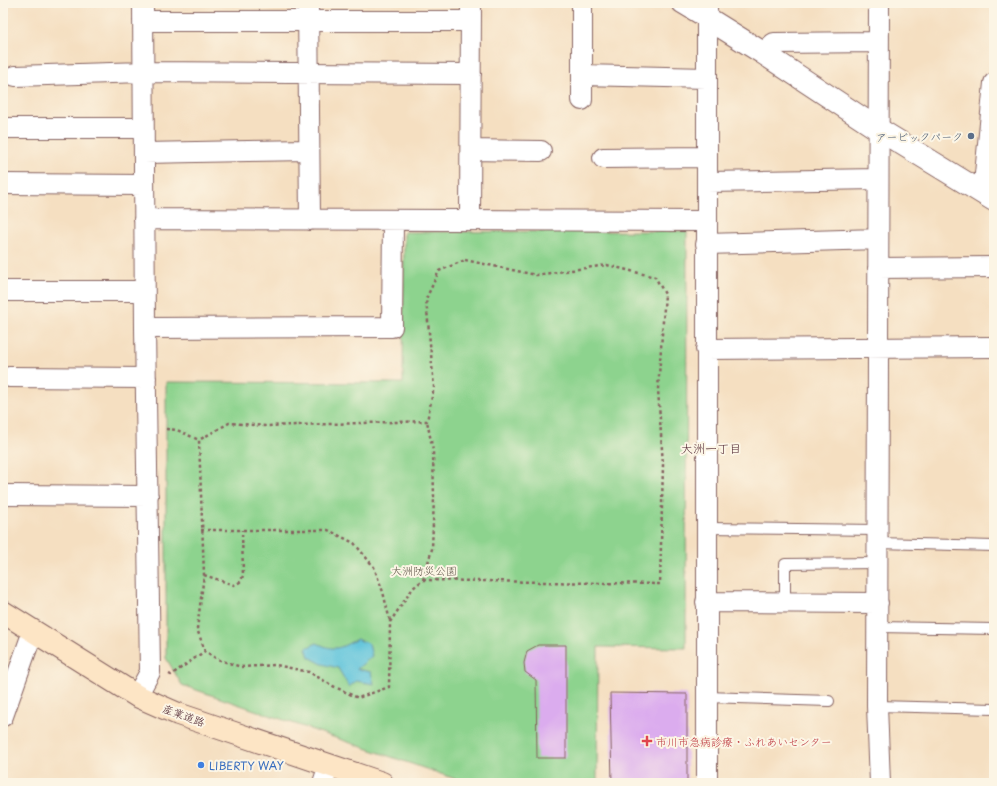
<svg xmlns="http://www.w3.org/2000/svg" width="997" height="786" viewBox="0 0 997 786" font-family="'Playpen Sans','Klee One',sans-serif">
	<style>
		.green { fill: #8dd38e; stroke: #6c795c }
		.water { fill: #5ec4dc; stroke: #547284 }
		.building { fill: #dbacee }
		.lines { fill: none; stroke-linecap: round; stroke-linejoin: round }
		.service-casing { stroke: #866260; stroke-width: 12 }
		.minor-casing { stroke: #866260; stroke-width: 22 }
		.tertiary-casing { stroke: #866260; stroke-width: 24 }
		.secondary-casing { stroke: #866260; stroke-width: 24 }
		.path { stroke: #866260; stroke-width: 2.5; stroke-dasharray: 3 3; stroke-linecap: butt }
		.service { stroke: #fff; stroke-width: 10 }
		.minor { stroke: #fff; stroke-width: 20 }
		.tertiary { stroke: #fff; stroke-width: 22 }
		.secondary { stroke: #fde5c5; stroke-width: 22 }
		.service-dot { fill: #5c6f8a; stroke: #fcf5e5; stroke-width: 1.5 }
		.health-dot { fill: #e0444e; stroke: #fcf5e5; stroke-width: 1.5 }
		.shop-dot { fill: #3f7fe0; stroke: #fcf5e5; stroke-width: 1.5 }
		.labels { text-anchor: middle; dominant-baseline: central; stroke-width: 4; stroke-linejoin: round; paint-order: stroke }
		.service-label { font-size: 11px; fill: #4e5e75; stroke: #fcf5e5; text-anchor: end }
		.park-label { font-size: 11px; fill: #5e5549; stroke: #fcf5e5 }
		.street-label { font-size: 11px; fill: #4a1f2b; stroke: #fcf5e5 }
		.health-label { font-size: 11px; fill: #be3a42; stroke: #fcf5e5; text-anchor: start }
		.shop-label { font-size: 11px; fill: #366cbe; stroke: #fcf5e5; text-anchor: start }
		.neighbourhood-label { font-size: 12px; fill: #4a1f2b; stroke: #fcf5e5 }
	</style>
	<rect width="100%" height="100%" fill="#fcf5e5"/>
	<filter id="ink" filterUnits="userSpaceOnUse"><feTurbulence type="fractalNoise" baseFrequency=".025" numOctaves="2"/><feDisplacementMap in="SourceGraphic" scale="8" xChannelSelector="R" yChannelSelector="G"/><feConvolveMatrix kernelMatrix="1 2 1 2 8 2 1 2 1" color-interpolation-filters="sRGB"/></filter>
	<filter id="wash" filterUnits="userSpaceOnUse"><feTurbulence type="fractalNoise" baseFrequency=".012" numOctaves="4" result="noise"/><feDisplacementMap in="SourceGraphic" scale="16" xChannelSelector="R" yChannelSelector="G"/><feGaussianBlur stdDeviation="0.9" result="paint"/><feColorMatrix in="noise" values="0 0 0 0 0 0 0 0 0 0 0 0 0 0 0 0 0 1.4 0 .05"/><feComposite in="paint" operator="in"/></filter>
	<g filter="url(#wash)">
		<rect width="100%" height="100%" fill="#f5dfc1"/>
		<!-- green -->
		<path class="green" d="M687 231 686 648 598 647 597 783H467L182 685 166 658V382L403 383 404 232Z"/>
		<!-- water -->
		<path class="water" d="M357 639 369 644 372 656 357 669 371 672 374 684 356 681 349 687 338 668 322 664 309 657 306 648 317 643C335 652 340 648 357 639Z"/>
		<g id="blocks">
			<!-- building -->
			<path class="building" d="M538 645H566V758H537L536 680 525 672 524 663 527 651Z
				M610 693 687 694V783H612Z"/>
		</g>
	</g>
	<g filter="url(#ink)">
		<use href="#blocks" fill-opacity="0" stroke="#866260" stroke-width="1"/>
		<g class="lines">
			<!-- service casing -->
			<g class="service-casing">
				<path id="service" d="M706 528 878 530
					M878 543 994 546
					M785 603V564L878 563
					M878 627 994 629
					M706 697 829 701
					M877 706 994 709"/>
			</g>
			<!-- minor casing -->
			<g class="minor-casing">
				<path id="minor" d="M308 3 310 220
					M682 3 707 18
					M707 3V783
					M879 3 877 706 880 783
					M143 21H471
					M763 53 774 43 878 42
					M582 75 707 78
					M15 76 143 72 471 74
					M582 100V3
					M3 128H143
					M471 150 541 151
					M144 153 309 150
					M603 158 706 157
					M707 182 878 179
					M3 184 144 185
					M983 194 994 83
					M144 219 706 221
					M470 220 471 3
					M706 244 878 239
					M878 268 994 267
					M3 291H144
					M145 328 392 327 393 220
					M706 349 994 347
					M9 377 146 378
					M3 495 148 496
					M706 602 878 603
					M137 696 150 672 145 328 143 3
					M3 716 33 631
					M323 783 329 765"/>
			</g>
			<!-- tertiary casing -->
			<g class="tertiary-casing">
				<path id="tertiary" d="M707 18 763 53 878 129 994 200"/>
			</g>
			<!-- secondary casing -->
			<g class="secondary-casing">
				<path id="secondary" d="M3 612 137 696 178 714 382 783"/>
			</g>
			<!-- path -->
			<path class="path" d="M465 260 536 275 607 265 655 277 665 294 658 389 663 465 660 584 423 580 413 588 390 622 389 687 358 698 333 686 309 672 276 665 241 667 217 659 205 651 197 629 204 575 199 440 229 423 265 426 427 421 434 387 426 299 439 271Z
				M166 429 177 430 199 440
				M201 530H328L354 543 374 567 383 592 390 621
				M204 575 234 585 240 582 243 576 242 530
				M423 580 432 549 434 498 433 451 427 421
				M169 674 171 675 205 651"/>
			<!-- service -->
			<use href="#service" class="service"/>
			<!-- minor -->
			<use href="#minor" class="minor"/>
			<!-- tertiary -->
			<use href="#tertiary" class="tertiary"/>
			<!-- secondary -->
			<use href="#secondary" class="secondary"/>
		</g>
	</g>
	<!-- markers -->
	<circle class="service-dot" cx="971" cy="136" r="4"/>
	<path class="health-dot" d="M645 735h4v4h4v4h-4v4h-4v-4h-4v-4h4z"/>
	<circle class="shop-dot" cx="201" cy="765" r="4"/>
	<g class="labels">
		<!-- service labels -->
		<g class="service-label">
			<text x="963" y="136">アービックパーク</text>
		</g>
		<!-- park labels -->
		<g class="park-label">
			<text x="424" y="570">大洲防災公園</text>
		</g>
		<!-- street labels -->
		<g class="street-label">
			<text transform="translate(184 715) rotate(20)">産業道路</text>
		</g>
		<!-- health labels -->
		<g class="health-label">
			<text x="656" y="741">市川市急病診療・ふれあいセンター</text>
		</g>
		<!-- shop labels -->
		<g class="shop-label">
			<text x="209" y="765">LIBERTY WAY</text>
		</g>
		<!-- neighbourhood labels -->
		<g class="neighbourhood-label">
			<text x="711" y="448">大洲一丁目</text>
		</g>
	</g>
	<!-- margin -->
	<rect width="997" height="786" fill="none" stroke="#fcf5e5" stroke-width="16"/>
</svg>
